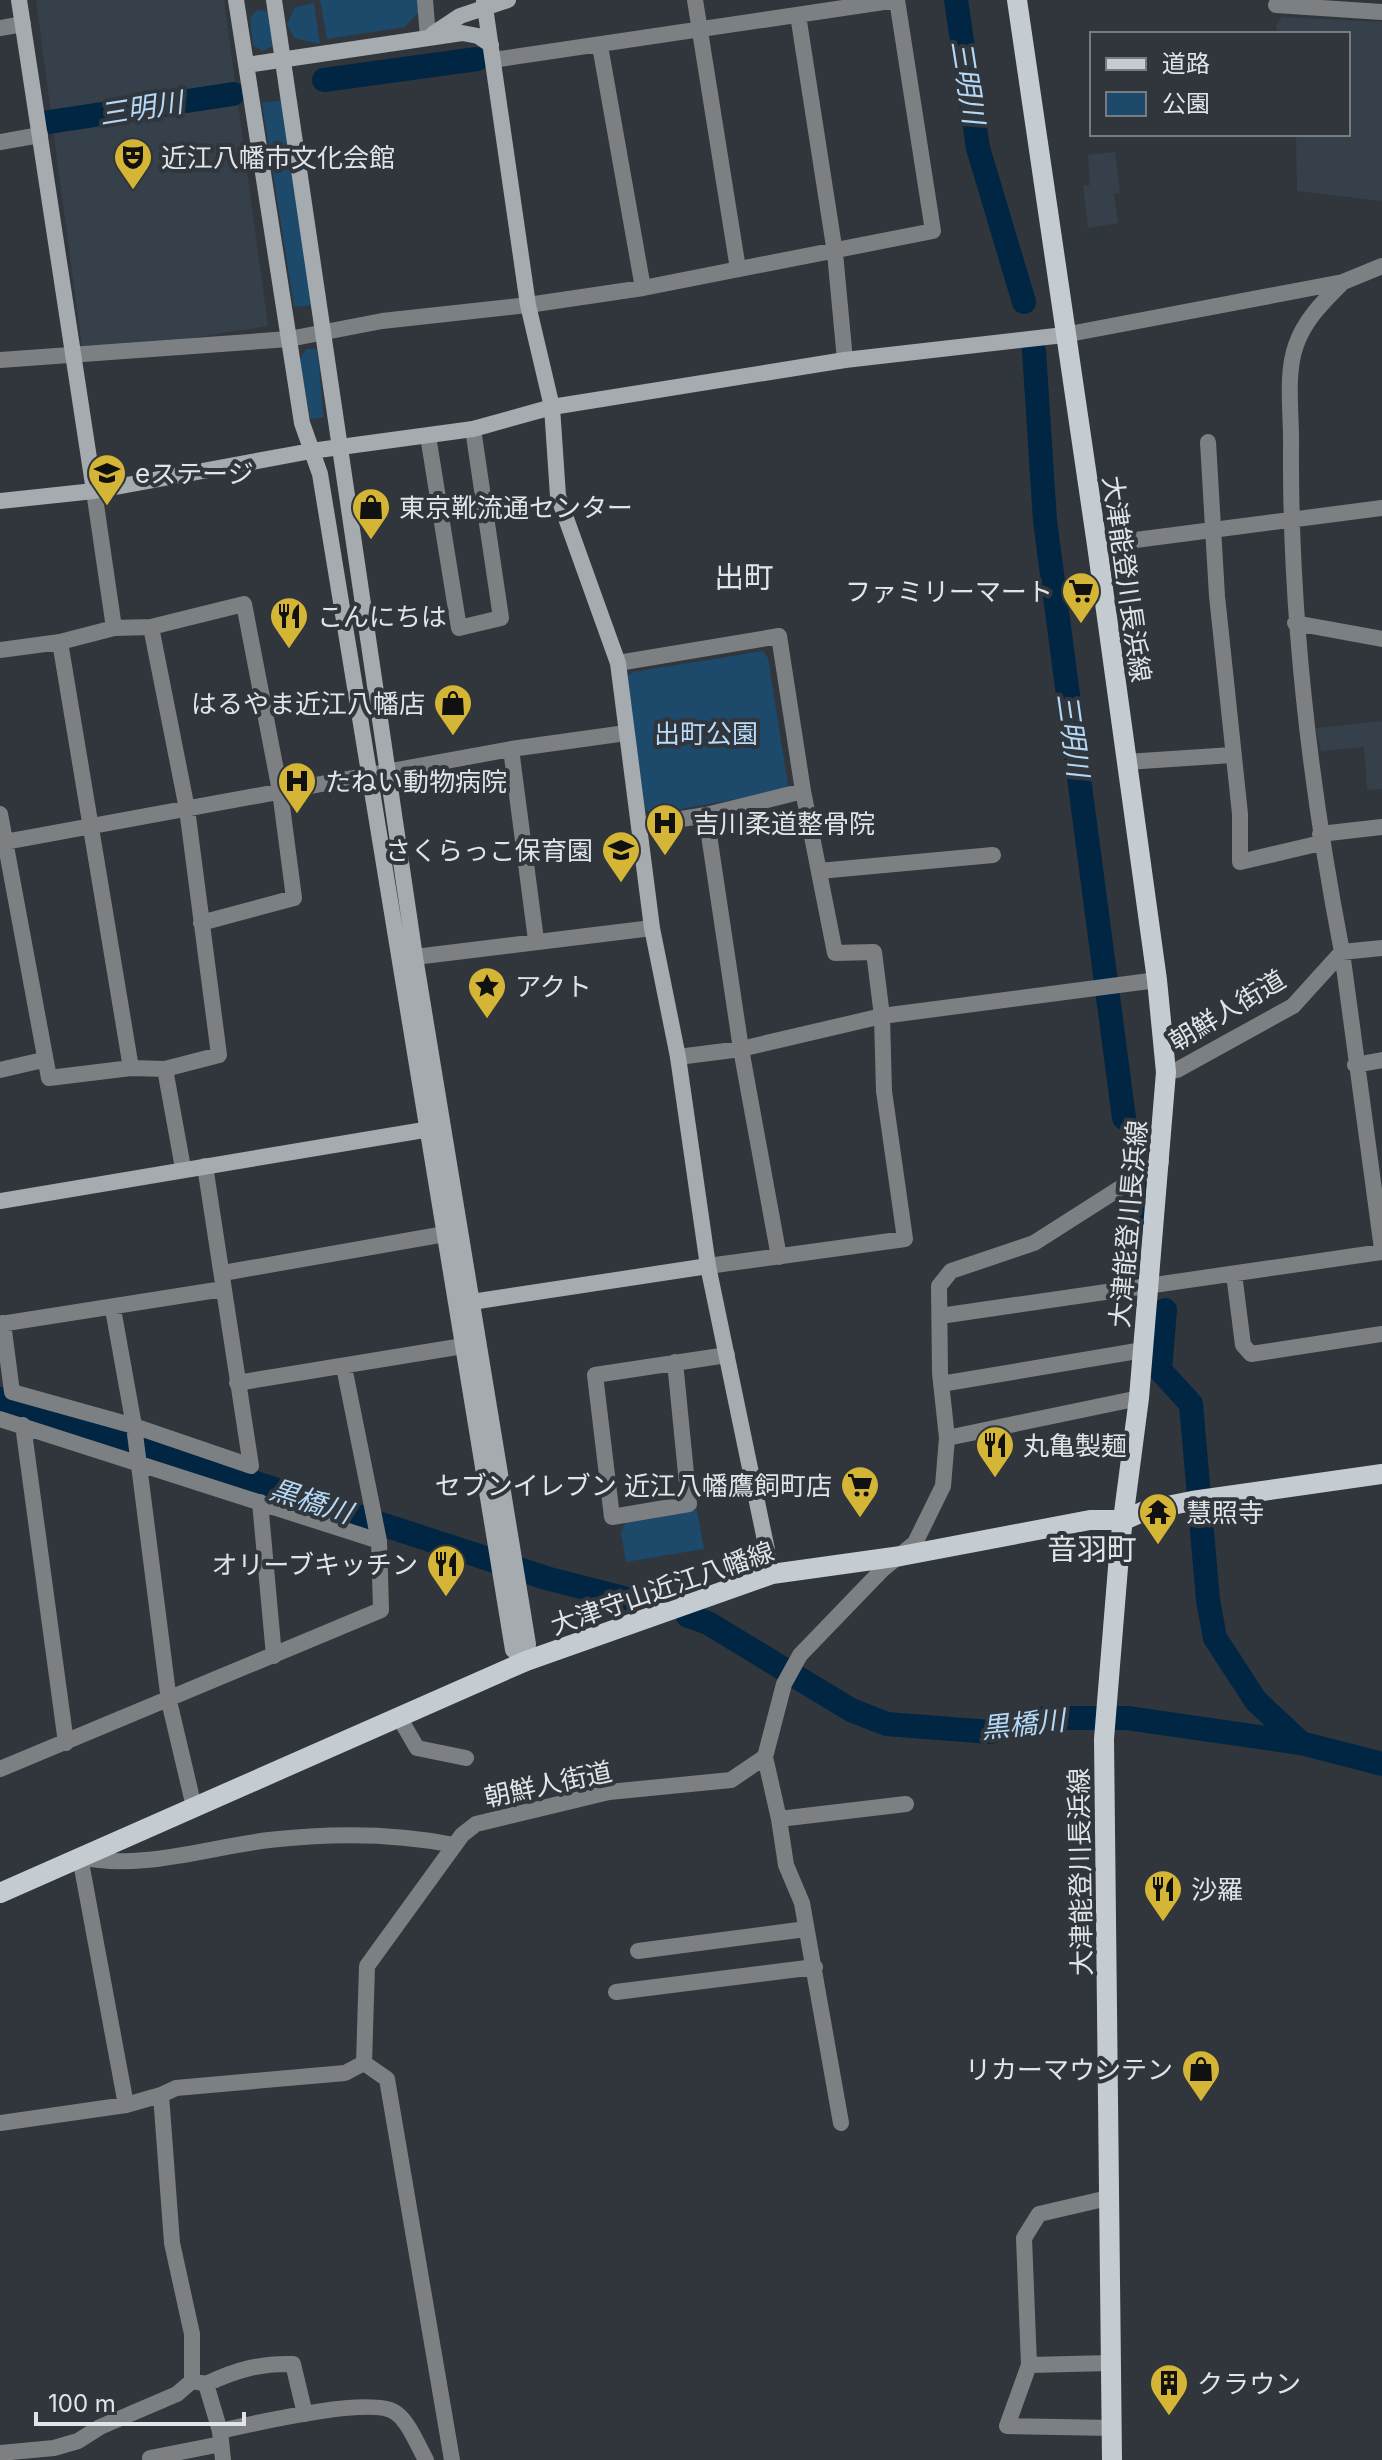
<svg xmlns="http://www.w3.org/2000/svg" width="1382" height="2460" viewBox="0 0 1382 2460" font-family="Inter,'Noto Sans JP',sans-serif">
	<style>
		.built { fill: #35404a }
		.green { fill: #1d496b }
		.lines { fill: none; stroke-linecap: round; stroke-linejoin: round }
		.river { stroke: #002643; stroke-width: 24 }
		.street { stroke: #7d8083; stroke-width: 16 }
		.secondary { stroke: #a6abaf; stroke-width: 16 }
		.primary { stroke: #c5ccd1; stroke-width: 20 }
		.labels { text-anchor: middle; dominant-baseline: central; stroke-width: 8; stroke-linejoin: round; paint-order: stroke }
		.poi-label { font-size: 26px; fill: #e0e4e8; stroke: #30363b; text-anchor: start }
		.street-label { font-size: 26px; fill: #e0e4e8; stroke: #30363b }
		.park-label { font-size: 26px; fill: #b8dcfb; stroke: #30363b }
		.water-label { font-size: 28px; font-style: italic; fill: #b4d8f7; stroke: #30363b }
		.quarter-label { font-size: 30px; fill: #e0e4e8; stroke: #30363b }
	</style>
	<rect width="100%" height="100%" fill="#30363b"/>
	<!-- built -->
	<path class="built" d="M36 0H224L268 326 83 355Z
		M1282 17 1382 22V201L1297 191 1296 134H1348V34H1277L1276 25Z
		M1115 152 1120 193 1114 194 1118 223 1088 228 1083 186 1090 185 1088 155Z
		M1382 721V789L1367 790 1364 747 1321 751 1316 728Z"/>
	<!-- green -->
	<path class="green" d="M320 0H418L419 12 405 27 327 39Z
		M314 3 320 44 294 38 287 24 295 7Z
		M257 10 267 11C272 20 275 35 273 46L263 51 253 45 250 18Z
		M283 100 312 305 294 307 262 103Z
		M306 349H316C320 357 321 402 324 417L310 419 300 359Z
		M763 651 768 658 788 785 781 791 653 814 642 807 623 680 633 672Z
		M697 1510 704 1549 626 1562 621 1532 626 1522Z"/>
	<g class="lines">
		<!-- river -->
		<path class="river" d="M956 0 978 148 1024 302
			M324 80 477 59
			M49 122 233 94
			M1034 351 1045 521 1124 1118
			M1134 1233 1136 1184
			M1136 1264 1140 1278
			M1165 1310 1160 1370 1191 1404 1208 1600 1215 1638 1256 1701 1301 1743
			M0 1399 546 1578 624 1598
			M688 1616 708 1623 851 1710 887 1724 990 1732 1045 1718H1127L1301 1743 1382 1764"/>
		<!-- street -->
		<path class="street" d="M425 0 428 37
			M695 0 738 269
			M1276 5 1382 12
			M798 15 835 253 845 360
			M0 28 23 24
			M600 46 643 288
			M493 60 897 0
			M0 142 40 135
			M1064 335 1343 282 1382 266
			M0 360 289 339 382 321 528 305 643 288 933 231 897 0
			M428 436 459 628 501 618 473 429
			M1208 442 1217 596 1240 814V862L1321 843
			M94 491 114 628
			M1097 545 1382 508
			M1295 623 1382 639
			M60 642 131 1068
			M0 650 60 642 114 628 151 627 244 604 280 791 294 898 201 923
			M618 663 779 636 803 791 835 953 874 952 882 1016 884 1091 905 1239 708 1266
			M511 749 536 940
			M1126 762 1232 755
			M0 814 49 1078 131 1068 165 1069 219 1055 187 809 151 627
			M706 815 741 1049 779 1257
			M639 826 706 815 803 791
			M1320 834 1382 827
			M0 843 511 749 626 733
			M819 871 993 855
			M1382 948 1342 952 1382 1249
			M415 957 652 928
			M678 1057 741 1049 882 1016 1157 980
			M1355 1065 1382 1060
			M165 1069 183 1168
			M0 1070 43 1060
			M1166 1072 1177 1070 1293 1006 1342 952C1310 786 1290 617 1291 448 1292 417 1285 375 1296 345 1305 319 1324 301 1343 282
			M223 1273 445 1234
			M1234 1274 1243 1345 1251 1354 1382 1334
			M113 1309 134 1426 169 1701 194 1807
			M940 1316 1382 1252
			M3 1323 12 1392 134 1426 251 1466 205 1166
			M0 1324 223 1289
			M675 1362 689 1504 612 1517 595 1375 727 1355
			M237 1383 463 1346
			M941 1384 1143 1350
			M0 1419 379 1541
			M23 1425 66 1743
			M947 1438 1139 1398
			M260 1502 274 1656
			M399 1717 417 1748 466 1758
			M765 1757 779 1819
			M0 1769 381 1610 379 1541 344 1367
			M638 1951 806 1929
			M616 1992 815 1967
			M364 2063 387 2079 452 2460
			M126 2105 80 1857C140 1871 209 1847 269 1840 331 1833 394 1833 454 1845
			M0 2123 126 2105 161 2095
			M841 2123 802 1903 786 1865 779 1819 906 1804
			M1108 2198 1039 2214 1024 2238 1029 2365 1007 2426 1112 2428
			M1029 2365 1111 2363
			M197 2382 206 2384 220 2431 223 2460
			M206 2384C236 2370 260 2363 293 2364L305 2414
			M220 2431C252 2424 373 2395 396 2413 409 2422 418 2446 426 2460
			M0 2453 54 2448 78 2441 100 2427 177 2394 192 2381V2334L172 2243 161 2095 176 2088 345 2073 364 2063 367 1966 462 1835 476 1824 609 1792 731 1780 765 1757 784 1684 800 1655 883 1569 915 1543 943 1486 947 1438 940 1373 939 1286 951 1271 1034 1243 1161 1162
			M150 2458 221 2444"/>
		<!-- secondary -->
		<path class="secondary" d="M19 0 94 491
			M236 0 302 423 320 474 513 1650 526 1661
			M274 0 415 957 528 1644 526 1661
			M484 0 528 305 552 407 558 496 618 663 652 928 678 1057 708 1266 772 1574
			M433 34 460 16 508 0
			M246 65 462 33 478 36 491 45
			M0 501 94 491 311 451 473 429 552 407 845 360 1064 335
			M0 1201 436 1128
			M465 1303 708 1266"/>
		<!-- primary -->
		<path class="primary" d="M1017 0 1097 545 1157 980 1166 1072 1139 1398 1120 1543 1104 1739 1112 2460
			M0 1893 526 1661 772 1574 901 1556 1090 1520H1124L1147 1510 1192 1501 1382 1474"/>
	</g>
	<!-- icons -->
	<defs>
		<g id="theatre-pin" transform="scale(2)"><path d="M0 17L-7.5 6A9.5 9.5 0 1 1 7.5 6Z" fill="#d5b535" stroke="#30363b"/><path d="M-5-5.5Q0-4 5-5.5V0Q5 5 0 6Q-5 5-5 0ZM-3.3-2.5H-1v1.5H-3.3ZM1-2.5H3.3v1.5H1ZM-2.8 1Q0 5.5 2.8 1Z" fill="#111"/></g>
		<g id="school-pin" transform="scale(2)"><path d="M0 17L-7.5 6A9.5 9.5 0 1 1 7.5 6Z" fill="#d5b535" stroke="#30363b"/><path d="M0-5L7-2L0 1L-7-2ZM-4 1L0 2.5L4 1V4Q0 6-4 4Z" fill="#111"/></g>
		<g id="shop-pin" transform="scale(2)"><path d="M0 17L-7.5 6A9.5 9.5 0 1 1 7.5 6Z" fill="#d5b535" stroke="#30363b"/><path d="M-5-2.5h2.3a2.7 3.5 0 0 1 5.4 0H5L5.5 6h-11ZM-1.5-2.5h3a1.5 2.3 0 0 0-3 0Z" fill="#111"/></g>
		<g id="supermarket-pin" transform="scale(2)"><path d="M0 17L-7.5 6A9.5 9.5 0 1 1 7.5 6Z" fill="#d5b535" stroke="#30363b"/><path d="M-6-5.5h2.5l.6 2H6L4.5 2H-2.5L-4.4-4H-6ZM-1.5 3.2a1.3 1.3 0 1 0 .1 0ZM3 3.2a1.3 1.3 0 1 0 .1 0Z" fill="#111"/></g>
		<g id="restaurant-pin" transform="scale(2)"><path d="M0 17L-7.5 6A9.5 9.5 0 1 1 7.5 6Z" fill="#d5b535" stroke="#30363b"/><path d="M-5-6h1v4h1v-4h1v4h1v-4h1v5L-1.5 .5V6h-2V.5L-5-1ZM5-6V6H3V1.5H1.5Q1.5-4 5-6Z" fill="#111"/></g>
		<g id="hospital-pin" transform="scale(2)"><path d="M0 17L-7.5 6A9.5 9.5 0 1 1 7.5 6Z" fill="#d5b535" stroke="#30363b"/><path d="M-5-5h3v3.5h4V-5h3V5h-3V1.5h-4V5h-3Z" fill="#111"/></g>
		<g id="sight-pin" transform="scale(2)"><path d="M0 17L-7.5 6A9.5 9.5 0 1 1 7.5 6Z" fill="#d5b535" stroke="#30363b"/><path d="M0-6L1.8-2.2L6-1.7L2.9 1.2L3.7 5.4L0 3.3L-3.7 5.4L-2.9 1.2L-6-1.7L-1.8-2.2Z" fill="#111"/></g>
		<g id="temple-pin" transform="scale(2)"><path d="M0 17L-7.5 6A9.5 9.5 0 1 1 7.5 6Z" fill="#d5b535" stroke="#30363b"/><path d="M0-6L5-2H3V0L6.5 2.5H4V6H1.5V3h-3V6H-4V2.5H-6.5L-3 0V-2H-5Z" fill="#111"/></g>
		<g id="building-pin" transform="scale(2)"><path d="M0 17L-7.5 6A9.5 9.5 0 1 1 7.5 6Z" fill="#d5b535" stroke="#30363b"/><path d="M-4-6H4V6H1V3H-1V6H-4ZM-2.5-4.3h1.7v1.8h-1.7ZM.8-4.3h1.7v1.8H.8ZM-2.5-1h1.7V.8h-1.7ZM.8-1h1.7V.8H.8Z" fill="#111"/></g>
	</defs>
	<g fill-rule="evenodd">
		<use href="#theatre-pin" x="133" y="157"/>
		<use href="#school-pin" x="107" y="473"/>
		<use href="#shop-pin" x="371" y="507"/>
		<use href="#supermarket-pin" x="1081" y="591"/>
		<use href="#restaurant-pin" x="289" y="616"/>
		<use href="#shop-pin" x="453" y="703"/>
		<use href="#hospital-pin" x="297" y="781"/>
		<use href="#hospital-pin" x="665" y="823"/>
		<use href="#school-pin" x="621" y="850"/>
		<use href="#sight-pin" x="487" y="986"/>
		<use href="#restaurant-pin" x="995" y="1445"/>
		<use href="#supermarket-pin" x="860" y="1485"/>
		<use href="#temple-pin" x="1158" y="1512"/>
		<use href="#restaurant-pin" x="446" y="1564"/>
		<use href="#restaurant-pin" x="1163" y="1889"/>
		<use href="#shop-pin" x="1201" y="2069"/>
		<use href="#building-pin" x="1169" y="2383"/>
	</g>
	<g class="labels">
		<!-- poi labels -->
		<g class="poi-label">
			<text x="161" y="157">近江八幡市文化会館</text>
			<text x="135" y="473">eステージ</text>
			<text x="399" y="507">東京靴流通センター</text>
			<text x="1053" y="591" text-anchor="end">ファミリーマート</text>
			<text x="317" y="616">こんにちは</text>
			<text x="425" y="703" text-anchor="end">はるやま近江八幡店</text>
			<text x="325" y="781">たねい動物病院</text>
			<text x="693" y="823">吉川柔道整骨院</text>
			<text x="593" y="850" text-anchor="end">さくらっこ保育園</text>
			<text x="515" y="986">アクト</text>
			<text x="1023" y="1445">丸亀製麺</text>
			<text x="832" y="1485" text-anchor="end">セブンイレブン 近江八幡鷹飼町店</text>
			<text x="1186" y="1512">慧照寺</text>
			<text x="418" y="1564" text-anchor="end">オリーブキッチン</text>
			<text x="1191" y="1889">沙羅</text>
			<text x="1173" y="2069" text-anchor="end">リカーマウンテン</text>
			<text x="1197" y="2383">クラウン</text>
		</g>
		<!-- street labels -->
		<g class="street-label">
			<text transform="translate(1127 579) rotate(82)">大津能登川長浜線</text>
			<text transform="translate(1227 1010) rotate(-31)">朝鮮人街道</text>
			<text transform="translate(1128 1224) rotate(-85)">大津能登川長浜線</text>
			<text transform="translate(662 1588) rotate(-19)">大津守山近江八幡線</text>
			<text transform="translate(548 1784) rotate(-12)">朝鮮人街道</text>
			<text transform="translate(1080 1872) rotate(-91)">大津能登川長浜線</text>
		</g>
		<!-- park labels -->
		<g class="park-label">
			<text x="706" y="733">出町公園</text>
		</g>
		<!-- water labels -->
		<g class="water-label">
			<text transform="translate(968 82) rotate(81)">三明川</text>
			<text transform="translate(141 108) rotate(-9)">三明川</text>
			<text transform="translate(1073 735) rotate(82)">三明川</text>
			<text transform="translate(311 1501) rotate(18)">黒橋川</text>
			<text transform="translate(1023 1724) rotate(-6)">黒橋川</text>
		</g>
		<!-- quarter labels -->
		<g class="quarter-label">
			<text x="744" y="577">出町</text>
			<text x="1092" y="1549">音羽町</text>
		</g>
	</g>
	<!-- legend -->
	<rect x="1090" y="32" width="260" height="104" fill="#30363b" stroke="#767c80" stroke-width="2"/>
	<rect x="1106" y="58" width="40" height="12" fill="#c5ccd1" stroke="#767c80" stroke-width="2"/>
	<text x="1162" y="72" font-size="24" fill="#e0e4e8">道路</text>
	<rect x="1106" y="92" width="40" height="24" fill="#1d496b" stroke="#767c80" stroke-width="2"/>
	<text x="1162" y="112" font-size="24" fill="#e0e4e8">公園</text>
	<!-- scale -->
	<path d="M36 2412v12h208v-12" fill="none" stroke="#e0e4e8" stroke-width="4"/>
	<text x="48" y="2412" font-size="24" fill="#e0e4e8" stroke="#30363b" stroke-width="6" paint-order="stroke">100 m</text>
</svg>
